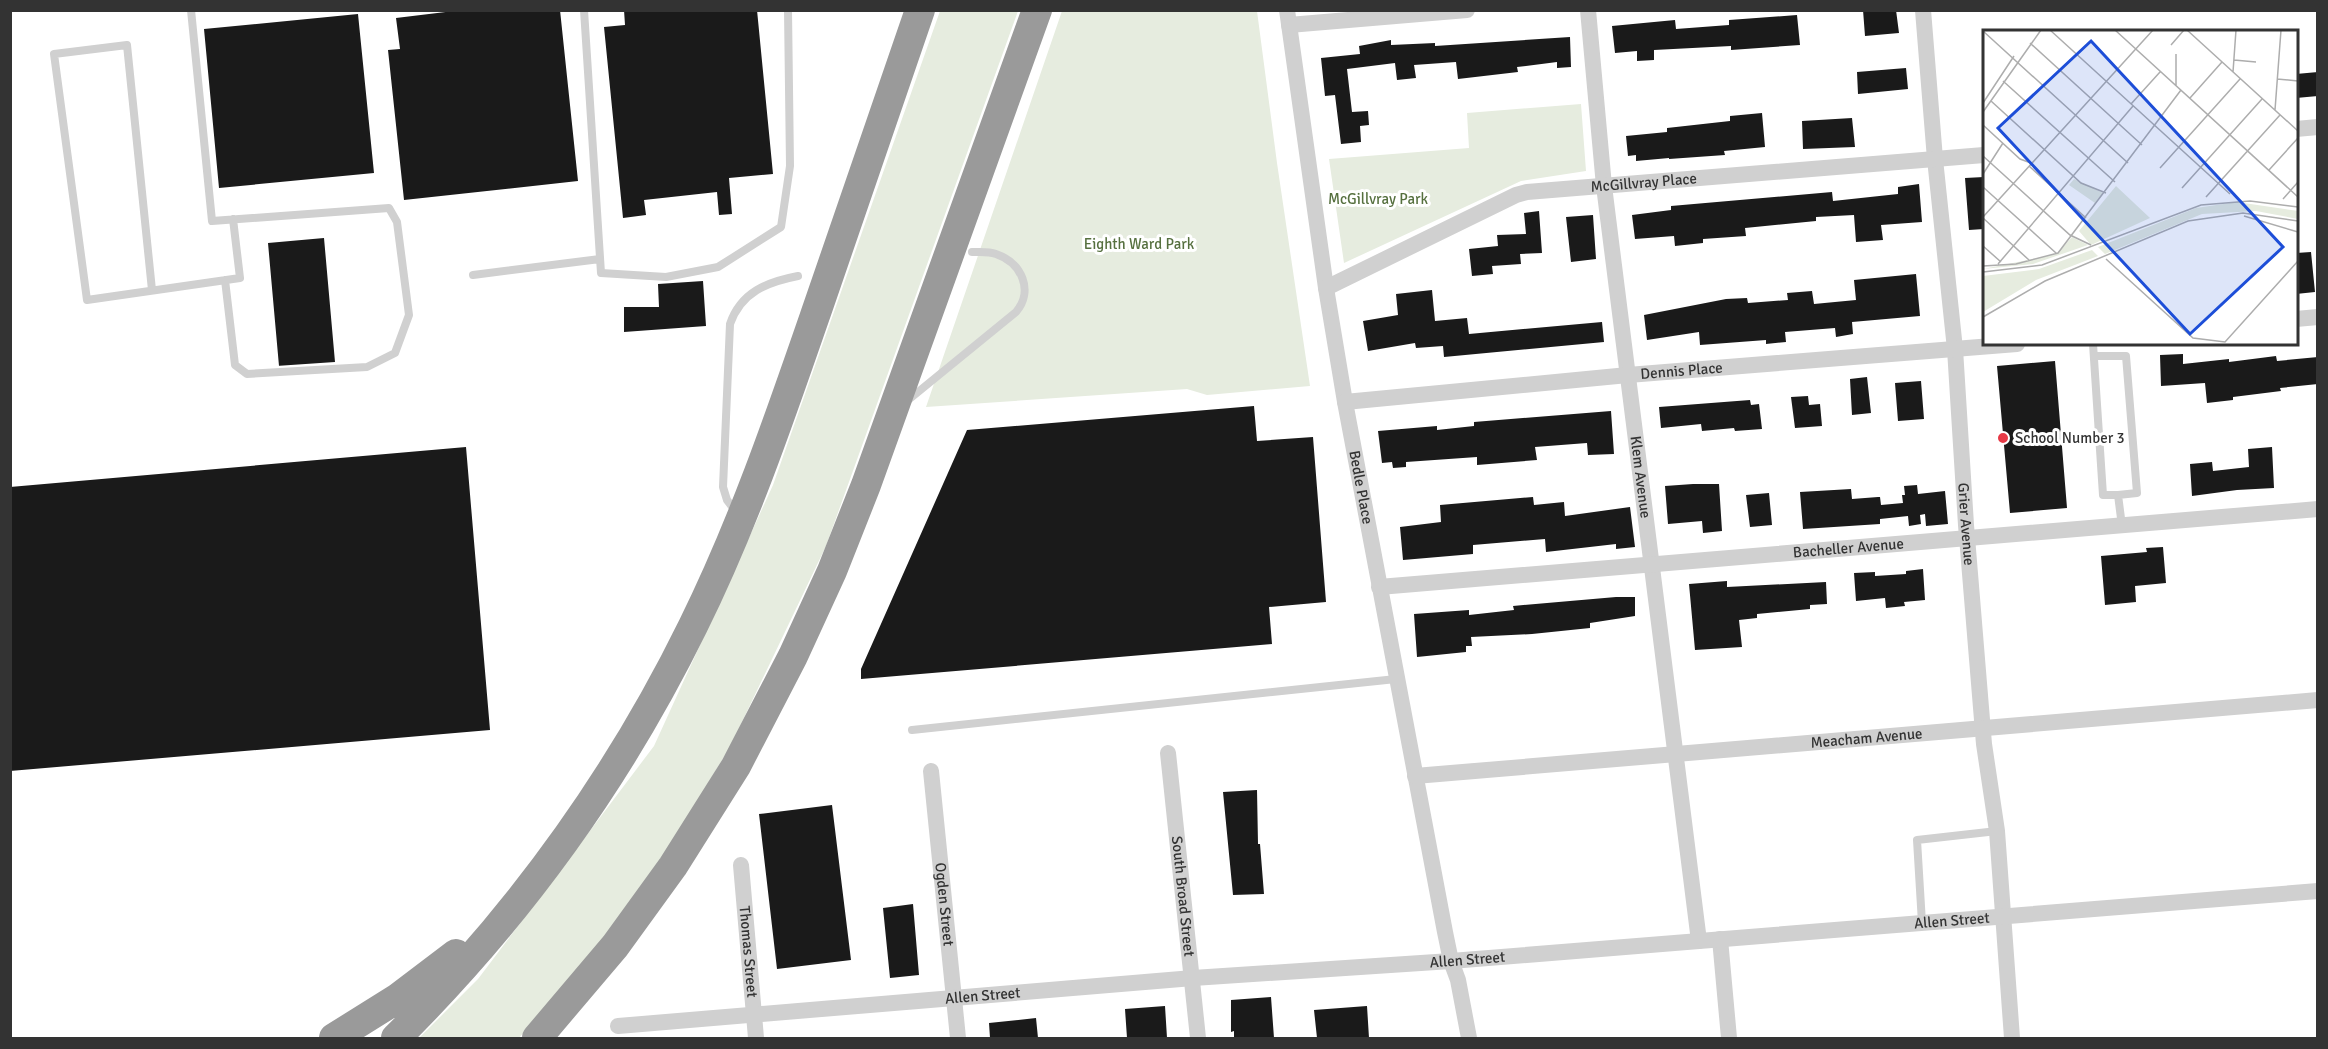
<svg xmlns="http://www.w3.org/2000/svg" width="2328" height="1049" viewBox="0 0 2328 1049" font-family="Signika,sans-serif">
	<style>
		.green { fill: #e6ecdf }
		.building { fill: #1a1a1a }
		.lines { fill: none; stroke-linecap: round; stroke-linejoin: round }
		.lane { stroke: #d0d0d0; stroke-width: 8 }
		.street { stroke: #d0d0d0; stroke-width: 16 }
		.highway { stroke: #9a9a9a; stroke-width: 30 }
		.poi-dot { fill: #e63946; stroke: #fff; stroke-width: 2 }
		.labels { text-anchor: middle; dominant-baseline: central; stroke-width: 6; stroke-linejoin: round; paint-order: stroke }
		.street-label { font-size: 15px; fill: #333; stroke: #fff }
		.park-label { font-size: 15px; fill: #56703f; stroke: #fff }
		.poi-label { font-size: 15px; fill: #333; stroke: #fff; text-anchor: start }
		.inset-road { fill: none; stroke: #adadad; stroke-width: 1.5 }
		.view { fill: #1d4ed8; fill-opacity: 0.15; stroke: #1d4ed8; stroke-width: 3 }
		.inset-edge { fill: none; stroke: #333; stroke-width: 3 }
	</style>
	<rect width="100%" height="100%" fill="#fff"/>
	<!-- green -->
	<path class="green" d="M940 11H1018L826 546 730 747 643 891 519 1038H419L478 979 654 746 773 485Z
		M1062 11H1257L1277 163 1310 386 1207 395 1187 389 926 407Z
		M1581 104 1586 171 1521 181 1344 263 1329 159 1469 148 1467 113Z"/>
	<!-- building -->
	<path class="building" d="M462 10H560L578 181 404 200 388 50 400 49 396 18Z
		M624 10H757L773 174 729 178 732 214 719 215 717 192 644 200 646 215 623 218 604 27 625 25Z
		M1863 10H1896L1899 33 1865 36Z
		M358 14 374 173 219 188 204 29Z
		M1797 15 1800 45 1731 50V46L1654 50V60L1637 61V51L1615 53 1612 26 1675 20 1676 29 1729 25V20Z
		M1570 37 1571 67 1557 68V62L1517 67 1518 72 1458 79 1456 62 1414 65 1416 78 1397 80 1395 63 1347 69 1352 112 1368 111 1369 125 1360 126 1361 142 1341 144 1335 95 1325 96 1321 58 1360 54 1359 46 1391 40V45L1435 43V46Z
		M1906 68 1908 89 1858 94 1857 72Z
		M2318 72V96L2296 98V74Z
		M1762 113 1765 147 1724 151 1725 155 1669 159V158L1636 161V155L1628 156 1626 136 1667 132V128L1730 121V116Z
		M1852 118 1855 147 1803 149 1802 121Z
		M1984 177V229L1969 230 1965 178Z
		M1919 184 1922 222 1881 225 1883 240 1856 242 1854 215 1816 217V221L1745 228 1746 236 1703 239V243L1675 246 1674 236 1635 239 1632 215 1671 210V206L1832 192 1833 201 1898 194V187Z
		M1539 211 1542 253 1520 254 1521 264 1492 266 1493 274 1472 276 1469 249 1498 246 1497 235 1526 234 1524 213Z
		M1593 215 1596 259 1571 262 1566 217Z
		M324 238 335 362 276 366H279L268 243Z
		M2311 252 2315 292 2296 294V253Z
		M1916 274 1920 316 1852 322 1853 334 1836 337 1835 328 1785 332 1786 342 1766 344V340L1700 345 1699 332 1647 340 1644 315 1726 299 1747 298 1748 303 1788 300 1787 293 1812 291 1814 304 1856 300 1854 280Z
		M703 281 706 326 624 332V307H659L658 284Z
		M1432 290 1435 321 1467 318 1469 334 1602 322 1604 342 1444 357 1443 346 1416 348 1415 343 1368 351 1363 321 1398 315 1396 294Z
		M2183 354V364L2229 359V362L2276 356 2277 361 2318 357V384L2280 388 2281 391 2233 397V400L2207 403 2205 383 2161 386 2160 355Z
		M2055 361 2067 508 2010 513 1997 366Z
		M1867 377 1871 413 1852 415 1850 379Z
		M1921 381 1924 419 1898 421 1895 383Z
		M1808 396 1809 405 1820 404 1822 426 1795 428 1791 397Z
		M1750 400 1751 405 1759 404 1762 429 1735 431 1734 428 1702 431 1701 424 1661 428 1659 407Z
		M1254 406 1257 441 1313 437 1326 602 1269 607 1272 644 861 679V669L967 430Z
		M1611 411 1614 454 1588 455 1587 443 1535 447 1537 460 1477 465V457L1406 462V467L1393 468 1392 462 1382 463 1378 431 1437 426V430L1474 426V422Z
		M466 447 490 730 10 771V487Z
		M2272 447 2274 488 2237 490 2192 496 2190 464 2212 462 2213 471 2249 467 2248 449Z
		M1693 484H1719L1722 531 1703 533 1702 521 1668 524 1665 486Z
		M1917 485 1918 494 1945 491 1948 524 1926 526 1925 514 1920 515 1921 524 1909 526 1908 516 1880 519V524L1803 529 1800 492 1851 489 1852 499 1878 497H1880L1881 505 1903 503 1902 495H1905L1904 486Z
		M1769 493 1772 525 1750 527 1746 495Z
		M1533 497 1534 505 1564 502 1565 516 1630 507 1635 547 1616 549V544L1546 552 1545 539 1473 545V554L1403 560 1400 527 1441 522 1440 505Z
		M2163 547 2166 583 2135 586 2136 602 2105 605 2101 556 2147 552 2146 548Z
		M1923 569 1925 600 1904 602 1905 606 1886 608 1885 598 1856 601 1854 573 1875 572V576L1906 574V571Z
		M1727 581V587L1826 582 1827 604 1810 605V609L1757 614V618L1739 620 1742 647 1695 650 1689 584Z
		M1616 597H1635V616L1590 623V628L1532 634 1471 637 1472 646H1466V652L1417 657 1414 614 1469 610V615L1514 610 1513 606Z
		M1257 790 1258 844H1260L1264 894 1233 895 1223 792Z
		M832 805 851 960 777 969 759 814Z
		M913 904 919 975 890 978 883 908Z
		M1271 997 1274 1038H1234V1031L1231 1032V1000Z
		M1165 1006 1167 1038H1127L1125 1009Z
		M1367 1006 1369 1038H1317L1314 1010Z
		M1036 1018 1038 1038H990L989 1023Z"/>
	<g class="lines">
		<!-- lane -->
		<path class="lane" d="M191 10 212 221 389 208 397 222 409 315 395 353 367 367 247 374 235 365 225 280
			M584 10 601 273 666 277 718 267 781 227 790 166 788 10
			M473 275 600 259
			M152 290 127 45 54 54 87 300 240 278 233 219
			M2093 344 2103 495H2118L2122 526
			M2094 356H2126L2137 493 2118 495
			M907 401 1016 312C1034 291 1022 263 996 254 988 251 980 252 972 252
			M736 512 727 500 723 487 730 324C741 292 767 282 798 276
			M912 730 1396 679
			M1922 923 1917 840 1997 831"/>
		<!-- street -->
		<g class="street">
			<path id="s1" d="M1287 10 1326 288 1345 402 1445 932 1451 961 1458 980 1469 1038"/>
			<path id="s2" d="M1588 10 1604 186 1699 941"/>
			<path id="s3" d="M1923 10 1935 159 1955 349 1966 525 1984 744 1997 831 2012 1038"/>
			<path d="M1289 25 1467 10"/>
			<path d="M2296 129 2318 127"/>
			<path id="s4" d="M1326 288 1516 195 1527 192 1984 155"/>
			<path d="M2296 319 2318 317"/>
			<path id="s5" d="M1345 402 1628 375 2017 344"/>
			<path id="s6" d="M1379 587 2318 509"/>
			<path id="s7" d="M1168 753 1198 1038"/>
			<path id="s8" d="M931 771 958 1038"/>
			<path id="s9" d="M1415 776 2318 700"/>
			<path id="s10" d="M741 865 756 1038"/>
			<path d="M1720 939 1729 1038"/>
			<path id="s11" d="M618 1026 1193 978 1451 961 2318 891"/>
		</g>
		<!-- highway -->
		<path class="highway" d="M334 1038 398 998 456 954
			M396 1038C516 919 618 779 693 626 744 523 781 414 819 304 853 206 886 108 920 10
			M537 1038 615 946 673 866 736 766 793 656 832 571 866 485 1037 10"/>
	</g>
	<!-- markers -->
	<circle class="poi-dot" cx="2003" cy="438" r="6"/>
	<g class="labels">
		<!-- street labels -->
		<g class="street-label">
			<text stroke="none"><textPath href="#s4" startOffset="340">McGillvray Place</textPath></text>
			<text stroke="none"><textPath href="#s5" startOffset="338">Dennis Place</textPath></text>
			<text stroke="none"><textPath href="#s2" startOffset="470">Klem Avenue</textPath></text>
			<text stroke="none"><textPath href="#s1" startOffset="483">Bedle Place</textPath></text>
			<text stroke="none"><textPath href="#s3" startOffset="516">Grier Avenue</textPath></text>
			<text stroke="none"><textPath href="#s6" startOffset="471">Bacheller Avenue</textPath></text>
			<text stroke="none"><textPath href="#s9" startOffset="453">Meacham Avenue</textPath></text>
			<text stroke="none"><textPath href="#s7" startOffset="144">South Broad Street</textPath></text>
			<text stroke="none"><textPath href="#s8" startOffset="134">Ogden Street</textPath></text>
			<text stroke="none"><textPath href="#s11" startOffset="1338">Allen Street</textPath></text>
			<text stroke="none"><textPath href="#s10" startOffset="87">Thomas Street</textPath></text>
			<text stroke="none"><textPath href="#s11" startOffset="852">Allen Street</textPath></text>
			<text stroke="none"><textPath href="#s11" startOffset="366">Allen Street</textPath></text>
		</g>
		<!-- park labels -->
		<g class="park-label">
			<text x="1378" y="199">McGillvray Park</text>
			<text x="1139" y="244">Eighth Ward Park</text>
		</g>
		<!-- poi labels -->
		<g class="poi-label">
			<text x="2015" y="438">School Number 3</text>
		</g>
	</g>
	<!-- overview -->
	<g transform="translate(1983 30)">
		<rect width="315" height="315" fill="#fff"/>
		<path d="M91 149 120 163 112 173 86 155ZM133 156 167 188 108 215 96 201ZM254 172 315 181V189L273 181 219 184 122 224 115 217 213 178ZM89 207 105 215 50 234 0 239 74 224ZM109 220 115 226 53 250 0 282V246L56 239Z" fill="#e6ecdf"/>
		<path class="inset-road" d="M67 0 247 164M132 0 315 167M204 0 315 101M0 1 145 133M47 13 159 115M188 15 201 0M193 24V56M251 30 273 32M250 42 253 0M294 49 315 51M20 51 132 152M207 68 239 32M8 71 98 153 123 163M0 73 31 26M148 74 177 42M292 80 298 0M0 82 58 0M0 95 37 129 48 133M0 126 87 205 108 215M46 136 103 188M177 138 257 49M286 140 315 108M0 144 20 113M0 157 73 223M199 158 279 69M223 167 297 85M300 169 315 152M261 186 315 202M0 187 170 0M0 188 46 230M0 216 18 232M123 229 210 308 242 312 315 231M15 234 150 76M0 236 33 234 75 223 198 60M0 242 59 235 218 175 267 171 315 177M0 287 62 251 205 191 260 183 315 191"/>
		<path class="view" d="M108 11 300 217 207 304 15 98Z"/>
		<rect width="315" height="315" class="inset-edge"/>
	</g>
	<!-- border -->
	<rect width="2328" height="1049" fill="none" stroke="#333333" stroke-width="24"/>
</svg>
